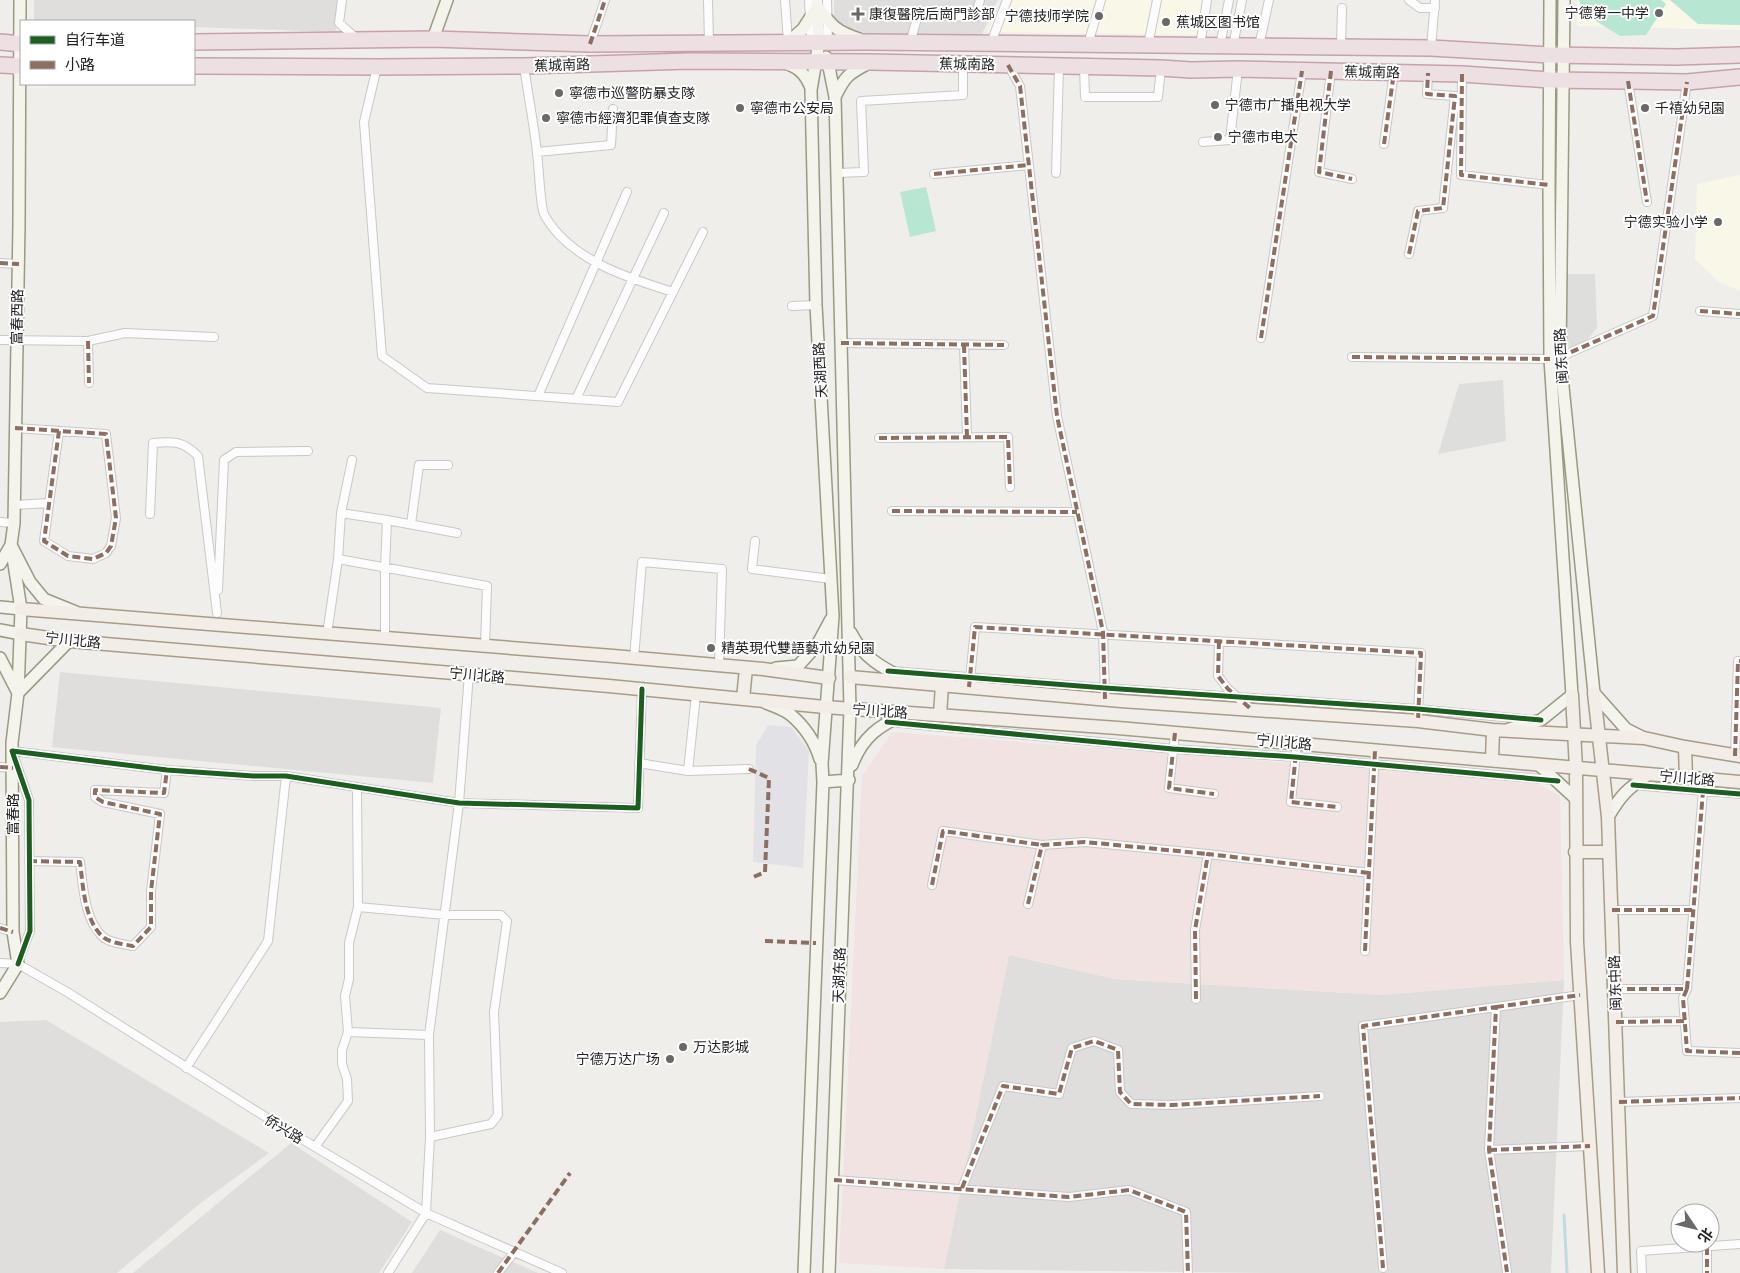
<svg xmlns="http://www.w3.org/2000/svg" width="1740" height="1273" viewBox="0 0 1740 1273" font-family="'Archivo Narrow','Noto Sans SC',sans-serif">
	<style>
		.residential { fill: #dfdedc }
		.commercial { fill: #f1e3e1 }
		.education { fill: #f8f7e8 }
		.religious { fill: #dededc }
		.pitch { fill: #b7e6d2 }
		.plaza { fill: #e2e1e5 }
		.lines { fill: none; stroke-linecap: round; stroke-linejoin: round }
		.stream { stroke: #bfdbe3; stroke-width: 3 }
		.street-casing { stroke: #c9c8c7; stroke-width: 10 }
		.secondary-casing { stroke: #999a82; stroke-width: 14 }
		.primary-casing { stroke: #a79c86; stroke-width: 15 }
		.highway-casing { stroke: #c5a2ac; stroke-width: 18 }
		.street { stroke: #fdfcfc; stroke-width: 8 }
		.secondary { stroke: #f4f4ed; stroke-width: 11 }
		.primary { stroke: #f3ede7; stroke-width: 12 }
		.highway { stroke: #ece0e2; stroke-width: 15 }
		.quiet { stroke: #8d6e63; stroke-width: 4; stroke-dasharray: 8 4; stroke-linecap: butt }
		.cycleway-casing { stroke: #fff; stroke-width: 8 }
		.cycleway { stroke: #1b5e20; stroke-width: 5 }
		.poi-dot { fill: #6a6968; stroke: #fff; stroke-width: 2 }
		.labels { text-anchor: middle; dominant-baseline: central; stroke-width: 4; stroke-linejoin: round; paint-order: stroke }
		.poi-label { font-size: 14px; fill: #222; stroke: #fff; text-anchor: start }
		.street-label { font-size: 14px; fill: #222; stroke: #fff }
	</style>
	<rect width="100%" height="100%" fill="#f0eeeb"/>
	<!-- residential -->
	<path class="residential" d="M34 0H338L336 32 194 27V21H34Z
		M834 0H998L981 36 866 37 834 20Z
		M60 672 441 708 433 783 52 747Z
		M1009 955 1115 979 1380 995 1564 980 1551 1273H1266L944 1269Z
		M46 1020 269 1153 202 1202 117 1273H0V1022Z
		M291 1143 412 1222 379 1273H133Z
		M440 1230 538 1273H412Z"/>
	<!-- commercial -->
	<path class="commercial" d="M892 732 1535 782 1560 796 1564 980 1380 995 1115 979 1009 955 944 1269 839 1263 862 776Z"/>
	<!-- education -->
	<path class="education" d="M1003 0H1206L1201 35 987 32Z
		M1577 0H1740V30L1577 26Z
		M1740 175V291L1718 281 1695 259 1697 184Z"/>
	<!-- religious -->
	<path class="religious" d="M1563 274H1595L1597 328 1582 346 1565 347Z
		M1503 380 1506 441 1438 454 1459 384Z"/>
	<!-- pitch -->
	<path class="pitch" d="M1579 0H1661L1666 4 1646 35 1620 36 1583 13Z
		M1670 0H1740V25L1698 24Z
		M926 187 936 231 910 237 900 192Z"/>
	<!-- plaza -->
	<path class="plaza" d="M768 725 791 727 809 751 803 868 753 862 756 745Z"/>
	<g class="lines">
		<!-- stream -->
		<path class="stream" d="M1564 1215 1567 1273"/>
		<!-- street casing -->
		<g class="street-casing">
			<path id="street" d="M342 0 339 23 356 38
				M708 0 709 43
				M785 0 788 42
				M809 0 811 42
				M827 0 828 42
				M1409 0 1420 8H1435
				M910 43 918 15 975 17 980 0
				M991 43 1007 0
				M590 44 605 0
				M1088 44 1101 0
				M1148 45 1157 0
				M1200 46 1207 0
				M1220 46 1229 0
				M1233 46 1242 0
				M1259 46 1269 0
				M1341 47 1342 8
				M1431 48 1435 0
				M1008 65 1020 86 1057 416 1103 632 1105 693
				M524 66C528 95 534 124 537 153 539 165 540 209 545 216 570 260 628 278 673 292
				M1084 66 1085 97H1158L1161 68
				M377 67 364 122 382 356 427 388 618 402 703 232
				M1331 71 1319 172 1352 179
				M1462 74 1461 175 1549 185
				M1628 81 1647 202
				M1203 142 1230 140 1238 69
				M1384 144 1394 72
				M537 152 611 145 613 109
				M837 173 864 172 861 101 963 95V64
				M1056 173 1059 66
				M934 174 1029 165
				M1409 254 1418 211 1443 208 1455 96 1427 94 1428 73
				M0 263 19 264
				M792 306 816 305
				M1700 311 1740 314
				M1261 338 1302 71
				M0 340 88 341 125 333 214 337
				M88 341 89 383
				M841 343 1004 345
				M964 345 967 437
				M1352 357 1550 359
				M1560 357 1653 316 1687 82
				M538 396 627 192
				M576 399 664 213
				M15 428 106 434 116 518 111 546 106 553 93 559 68 556 44 541 59 431
				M879 438 1008 437 1010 487
				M14 505 49 503
				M892 511 1077 512
				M341 513 352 460
				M150 514 153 443C174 441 183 441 198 456L217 613
				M387 520 457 533
				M0 522 14 523
				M411 524 419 465H448
				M755 541 752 569 831 579
				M338 559 341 513 387 520 385 568V638
				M218 590 224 460 236 452 308 451
				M327 634 338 559 487 586 485 646
				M1219 641 1218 676 1228 689 1251 709
				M634 658 642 562 722 569 719 665
				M892 671 1105 688 1418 709 1534 720
				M970 680 975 627 1421 653 1418 713
				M889 722 1173 749 1295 757 1555 780
				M1175 733 1169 788 1214 794
				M1297 743 1291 802 1337 807
				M1735 756 1738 661H1740
				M639 763 688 771 749 769
				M0 767 13 768
				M688 771 696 695
				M1633 785 1740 794
				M29 861 80 862C83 885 84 920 103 937 110 943 123 944 133 946L151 927V891L160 814 103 802 95 797V790L164 793 167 770
				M932 885 943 831 1042 845
				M1028 904 1042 845 1085 842 1208 854
				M358 907 445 915H501L507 921 494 1012 498 1115 491 1124 430 1137
				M1612 910H1693
				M0 928 13 932
				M1365 951 1375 750
				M18 962 30 931 29 800 12 751 167 770 253 776H286L459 803 638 808 642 689
				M0 963 18 964 67 992 280 1126 426 1213 562 1273
				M1615 989H1687L1703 791
				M1687 989 1683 998 1687 1051 1740 1053
				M1196 999 1195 930 1208 854 1369 873
				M1496 1007 1580 995
				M1616 1022 1685 1021
				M348 1032 429 1035
				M186 1068 268 941 286 776
				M1619 1102 1740 1098
				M315 1147 348 1101 347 1079 342 1064V1050L348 1032 345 996 349 979V943L358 907 357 788
				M1489 1150 1590 1146
				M834 1180 1069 1197 1129 1190 1186 1212 1188 1273
				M962 1188 1003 1086 1059 1094 1072 1048 1094 1041 1118 1050 1120 1092 1131 1104 1172 1105 1320 1096
				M1707 1247V1273
				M1383 1268 1363 1026 1496 1007 1489 1150 1507 1272
				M388 1273 426 1213 430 1137 429 1035 459 803 469 674
				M498 1273 515 1251
				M1642 1273 1641 1251 1740 1244"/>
		</g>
		<!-- secondary casing -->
		<g class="secondary-casing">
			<path id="secondary" d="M1564 0 1560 357 1594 693 1626 729 1642 737
				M817 6C832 26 835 31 859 39
				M433 39 447 0
				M788 42 803 29 817 7
				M826 57 828 62 835 97 850 709 829 1273
				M784 63C799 67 806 75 811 88
				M835 97C845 76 848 74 869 63
				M0 564 11 545 30 582 44 599 76 612
				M0 607 21 609
				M0 630 21 634
				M851 633C864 659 883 668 908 681
				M0 658 18 693 69 641
				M776 668 798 666 817 645 831 619
				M766 703C774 706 785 710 791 715 805 727 815 742 820 759
				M1509 729 1541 720 1572 695 1550 359 1549 185 1550 0
				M852 765C863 736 879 726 906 713
				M1539 765 1575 798
				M823 782 849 780
				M1608 817C1621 795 1627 789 1649 774
				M0 993 18 964 13 932 12 743 18 693 21 609 11 545 14 523 19 224 20 0
				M804 1273 823 782 822 764 833 616 816 305 811 90 819 42 817 0"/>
		</g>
		<!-- primary casing -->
		<g class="primary-casing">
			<path id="primary" d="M21 609 613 656 763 669 829 678
				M21 634 69 641 609 686 825 707 1118 728 1740 782
				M850 677 1121 701 1418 721 1493 730 1644 738 1685 747 1740 756
				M1594 693 1608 817 1624 1273
				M1572 695 1576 768 1577 942 1598 1273
				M743 699 746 668
				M940 715 942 685
				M1685 747 1686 779
				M1492 760 1493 730
				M1575 852H1608"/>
		</g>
		<!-- highway casing -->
		<g class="highway-casing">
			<path id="highway" d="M0 42 21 44
				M194 42 433 39 590 44 867 42 1431 48 1550 55 1676 57 1740 55
				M0 65 21 66
				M194 66 377 67 524 66 690 61 870 62 1161 68 1191 70 1238 69 1462 74 1550 80 1628 81 1687 82 1740 77"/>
		</g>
		<!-- street -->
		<use href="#street" class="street"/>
		<!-- secondary -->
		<use href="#secondary" class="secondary"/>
		<!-- primary -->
		<use href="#primary" class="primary"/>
		<!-- highway -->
		<use href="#highway" class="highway"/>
		<!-- quiet -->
		<path class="quiet" d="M590 44 605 0
			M1008 65 1020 86 1057 416 1103 632 1105 699
			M1331 71 1319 172 1352 179
			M1462 74 1461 175 1549 185
			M1628 81 1647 202
			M1384 144 1394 72
			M934 174 1029 165
			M1409 254 1418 211 1443 208 1455 96 1427 94 1428 73
			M0 263 19 264
			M1700 311 1740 314
			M1261 338 1302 71
			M88 341 89 383
			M841 343 1004 345
			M964 345 967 437
			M1352 357 1550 359
			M1560 357 1653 316 1687 82
			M15 428 106 434 116 518 111 546 106 553 93 559 68 556 44 541 59 431
			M879 438 1008 437 1010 487
			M892 511 1077 512
			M1219 641 1218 676 1228 689 1251 709
			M969 687 975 627 1421 653 1418 721
			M1175 733 1169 788 1214 794
			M1297 743 1291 802 1337 807
			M1735 756 1738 661H1740
			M0 767 13 768
			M749 769 769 778 765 872 751 878
			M29 861 80 862C83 885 84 920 103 937 110 943 123 944 133 946L151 927V891L160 814 103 802 95 797V790L164 793 167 770
			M932 885 943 831 1042 845
			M1028 904 1042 845 1085 842 1208 854
			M1612 910H1693
			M0 928 13 932
			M765 941 816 943
			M1365 951 1375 750
			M1615 989H1687L1703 791
			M1687 989 1683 998 1687 1051 1740 1053
			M1196 999 1195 930 1208 854 1369 873
			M1496 1007 1580 995
			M1616 1022 1685 1021
			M1619 1102 1740 1098
			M1489 1150 1590 1146
			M834 1180 1069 1197 1129 1190 1186 1212 1188 1273
			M962 1188 1003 1086 1059 1094 1072 1048 1094 1041 1118 1050 1120 1092 1131 1104 1172 1105 1320 1096
			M1707 1247V1273
			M1383 1268 1363 1026 1496 1007 1489 1150 1507 1272
			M498 1273 570 1173"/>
		<!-- cycleway casing -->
		<g class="cycleway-casing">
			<path id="cycleway" d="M888 671 1105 688 1418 709 1541 720
				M887 722 1173 749 1295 757 1558 781
				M1633 785 1740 794
				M18 964 30 931 29 800 12 751 167 770 253 776H286L459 803 638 808 642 689"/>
		</g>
		<!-- cycleway -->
		<use href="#cycleway" class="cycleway"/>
	</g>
	<!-- markers -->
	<g class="poi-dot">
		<circle cx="1659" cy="13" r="5"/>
		<path d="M855.5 6.5h5v5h5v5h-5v5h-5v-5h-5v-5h5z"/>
		<circle cx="1099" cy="16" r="5"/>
		<circle cx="1166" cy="22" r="5"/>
		<circle cx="559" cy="93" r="5"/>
		<circle cx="1215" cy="105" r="5"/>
		<circle cx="740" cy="108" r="5"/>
		<circle cx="1645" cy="108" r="5"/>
		<circle cx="546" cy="118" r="5"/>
		<circle cx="1218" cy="137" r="5"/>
		<circle cx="1718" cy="222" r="5"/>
		<circle cx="711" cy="648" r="5"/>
		<circle cx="683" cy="1047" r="5"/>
		<circle cx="670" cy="1059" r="5"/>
	</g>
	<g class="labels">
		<!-- poi labels -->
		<g class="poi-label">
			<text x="1649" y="13" text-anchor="end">宁德第一中学</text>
			<text x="869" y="14">康復醫院后崗門診部</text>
			<text x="1089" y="16" text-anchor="end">宁德技师学院</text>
			<text x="1176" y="22">蕉城区图书馆</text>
			<text x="569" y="93">寧德市巡警防暴支隊</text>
			<text x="1225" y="105">宁德市广播电视大学</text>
			<text x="750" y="108">寧德市公安局</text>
			<text x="1655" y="108">千禧幼兒園</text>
			<text x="556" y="118">寧德市經濟犯罪偵查支隊</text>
			<text x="1228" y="137">宁德市电大</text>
			<text x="1708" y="222" text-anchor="end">宁德实验小学</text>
			<text x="721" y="648">精英現代雙語藝朮幼兒園</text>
			<text x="693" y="1047">万达影城</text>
			<text x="660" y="1059" text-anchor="end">宁德万达广场</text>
		</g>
		<!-- street labels -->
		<g class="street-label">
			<text transform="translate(967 64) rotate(1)">蕉城南路</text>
			<text transform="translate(562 65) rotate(-2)">蕉城南路</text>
			<text transform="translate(1372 72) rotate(1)">蕉城南路</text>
			<text transform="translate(17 317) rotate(-89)">富春西路</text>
			<text transform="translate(1561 356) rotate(-93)">闽东西路</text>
			<text transform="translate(820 370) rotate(-93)">天湖西路</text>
			<text transform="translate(73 640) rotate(6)">宁川北路</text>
			<text transform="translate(477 675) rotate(5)">宁川北路</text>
			<text transform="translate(880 711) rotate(4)">宁川北路</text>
			<text transform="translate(1284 742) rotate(5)">宁川北路</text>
			<text transform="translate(1687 778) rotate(5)">宁川北路</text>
			<text transform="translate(13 814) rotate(-90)">富春路</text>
			<text transform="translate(839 975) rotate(-88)">天湖东路</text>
			<text transform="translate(1615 983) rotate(-92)">闽东中路</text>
			<text transform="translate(284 1129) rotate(31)">侨兴路</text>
		</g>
	</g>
	<!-- legend -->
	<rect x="20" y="20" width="175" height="65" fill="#ffffff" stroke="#a7a7a7"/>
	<rect x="30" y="36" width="25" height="8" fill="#1b5e20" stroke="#a7a7a7"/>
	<text x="65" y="45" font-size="15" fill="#222222">自行车道</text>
	<rect x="30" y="61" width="25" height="8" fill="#8d6e63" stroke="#a7a7a7"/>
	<text x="65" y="70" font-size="15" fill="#222222">小路</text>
	<!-- north arrow -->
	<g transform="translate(1695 1228) rotate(125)"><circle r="24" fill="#ffffff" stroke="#a7a7a7"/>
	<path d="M0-4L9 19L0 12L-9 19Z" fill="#6a6968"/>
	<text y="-8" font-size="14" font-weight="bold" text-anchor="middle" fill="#222222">北</text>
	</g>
</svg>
